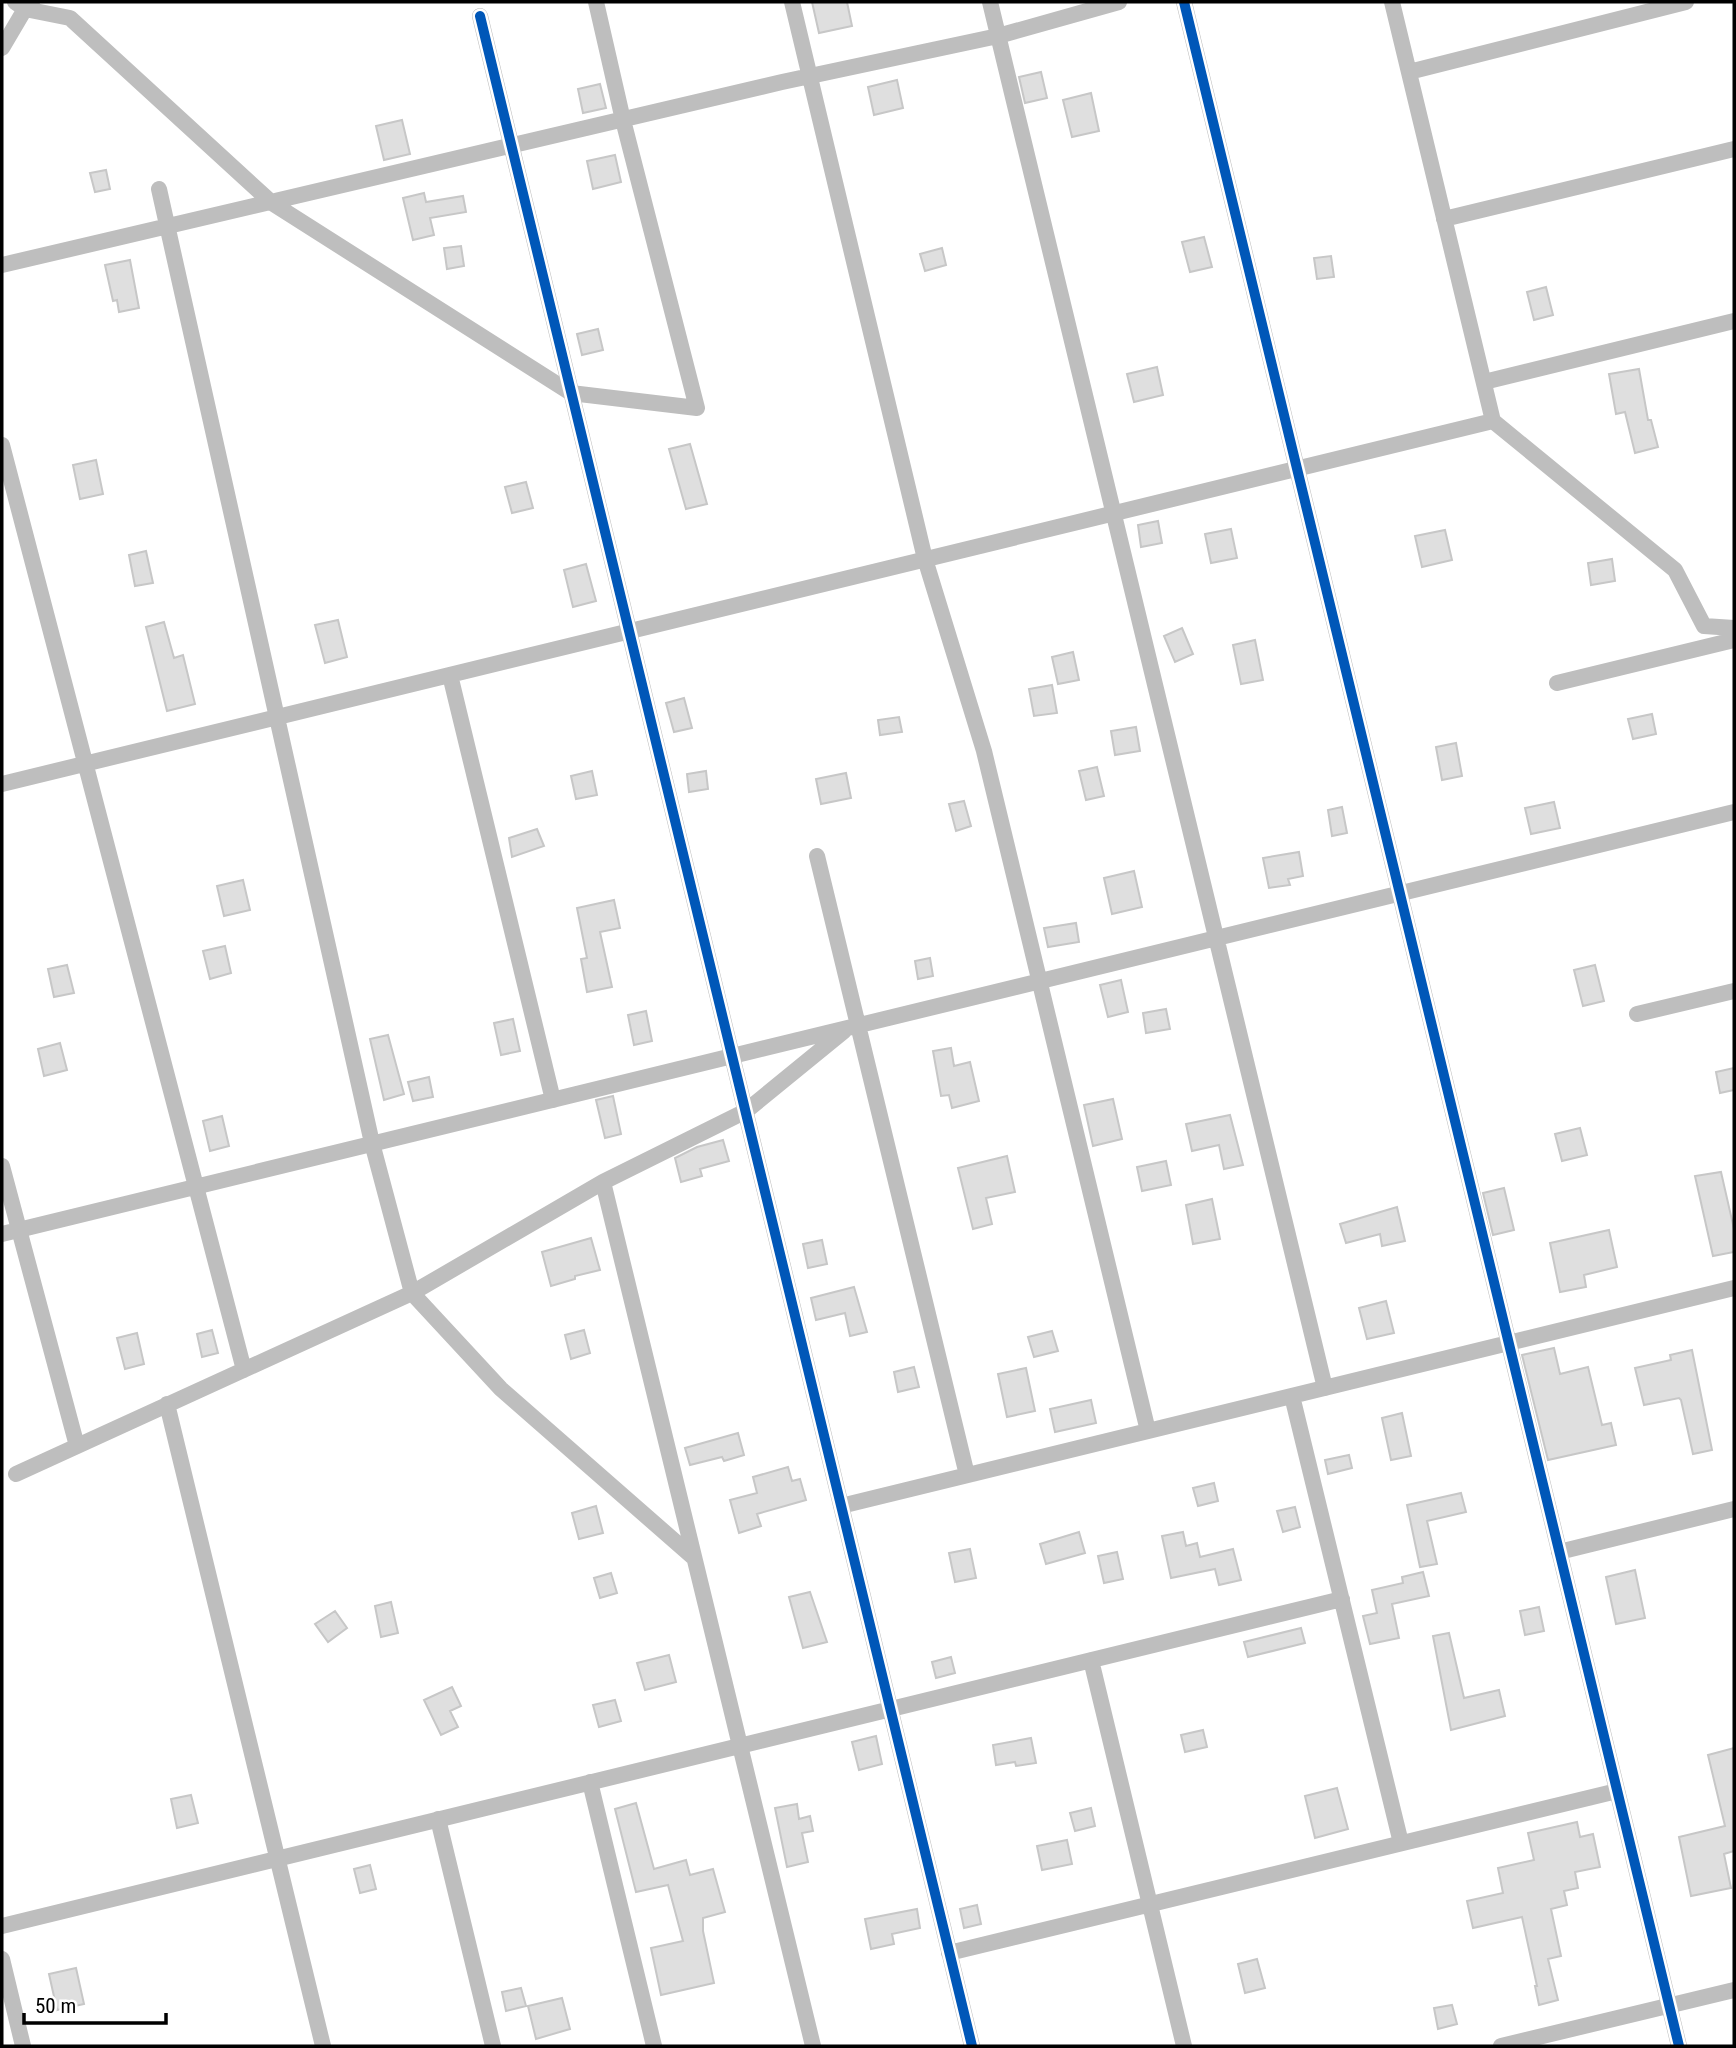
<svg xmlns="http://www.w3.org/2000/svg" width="1736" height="2048" viewBox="0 0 1736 2048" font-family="'Roboto Condensed',sans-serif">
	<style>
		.building { fill: #dfdfdf; stroke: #c7c7c7; stroke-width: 2 }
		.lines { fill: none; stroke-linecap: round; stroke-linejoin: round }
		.minor { stroke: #bebebe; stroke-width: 16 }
		.cycleway-casing { stroke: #fff; stroke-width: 15 }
		.cycleway { stroke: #0057b8; stroke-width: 10 }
	</style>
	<rect width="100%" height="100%" fill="#fff"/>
	<!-- building -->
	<path class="building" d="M812 2H847L852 26 819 33Z
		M1041 72 1047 98 1025 103 1019 77Z
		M897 80 903 108 874 115 868 87Z
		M600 84 606 108 583 113 578 89Z
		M1091 93 1099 131 1072 137 1063 100Z
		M402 120 410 154 384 160 376 126Z
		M615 155 621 182 593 189 587 161Z
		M106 170 110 189 95 192 90 173Z
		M424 193 426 202 463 196 466 212 430 218 434 235 413 240 403 198Z
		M1204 237 1212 267 1190 272 1182 242Z
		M461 246 464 266 447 269 444 248Z
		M942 248 946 265 925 271 920 254Z
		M1331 256 1334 277 1317 279 1314 258Z
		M130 260 139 308 119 312 117 300 113 301 105 265Z
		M1546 287 1553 315 1534 320 1527 292Z
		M598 329 603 350 582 355 577 334Z
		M1157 367 1163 395 1134 402 1127 374Z
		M1639 369 1648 420H1651L1658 447 1635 453 1625 412 1616 414 1609 374Z
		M690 444 707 504 686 509 669 449Z
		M96 460 103 494 80 499 73 465Z
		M526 482 533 508 512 513 505 487Z
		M1158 521 1162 543 1141 547 1138 525Z
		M1231 529 1237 558 1211 563 1205 534Z
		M1445 530 1452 560 1422 567 1415 536Z
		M146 551 153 583 135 586 129 555Z
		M1612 559 1615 581 1591 585 1588 563Z
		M586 564 596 601 573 607 564 570Z
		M338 620 347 657 325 663 315 625Z
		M164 622 174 658 183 655 195 704 167 711 146 627Z
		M1182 628 1193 654 1175 662 1164 636Z
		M1255 640 1263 680 1241 684 1233 645Z
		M1073 652 1079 680 1058 684 1052 657Z
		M1052 685 1057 713 1034 716 1029 689Z
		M684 698 692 728 674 732 666 703Z
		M1652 714 1656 734 1633 739 1628 719Z
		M899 717 902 732 880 735 878 720Z
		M1136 727 1140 751 1115 755 1111 731Z
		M1456 743 1462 776 1442 780 1436 747Z
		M1097 767 1104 796 1086 800 1079 771Z
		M592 771 597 795 576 799 571 776Z
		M706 771 708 789 689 792 687 774Z
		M846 773 851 798 821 804 816 779Z
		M964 801 971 826 956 831 949 804Z
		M1554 802 1560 828 1531 834 1525 808Z
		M1342 807 1347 833 1332 836 1328 810Z
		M537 829 544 846 512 857 509 838Z
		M1299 852 1303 876 1288 879 1290 885 1269 888 1263 858Z
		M1134 871 1142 907 1112 914 1104 878Z
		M243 880 250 910 224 916 217 886Z
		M614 900 620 928 600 932 612 987 587 992 581 959 587 958 577 908Z
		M1076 923 1079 942 1048 947 1044 928Z
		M225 946 231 973 210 979 203 951Z
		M930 958 933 976 918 979 915 961Z
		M67 965 74 993 54 997 48 969Z
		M1595 965 1604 1001 1583 1006 1574 970Z
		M1121 980 1128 1012 1108 1017 1100 985Z
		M1166 1009 1170 1029 1146 1033 1143 1013Z
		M646 1011 652 1041 634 1045 628 1015Z
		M513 1019 520 1051 501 1055 494 1023Z
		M388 1035 404 1094 384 1100 370 1039Z
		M60 1043 67 1070 44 1076 38 1049Z
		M951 1048 954 1066 970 1062 979 1101 952 1108 949 1095 941 1096 933 1051Z
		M1734 1068V1090L1720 1093 1716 1072Z
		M429 1077 433 1097 413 1101 408 1082Z
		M613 1096 621 1134 605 1138 596 1100Z
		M1113 1099 1122 1139 1093 1146 1084 1105Z
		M1230 1115 1243 1165 1224 1169 1219 1145 1192 1151 1186 1124Z
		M222 1116 229 1146 210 1151 203 1121Z
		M1580 1128 1587 1155 1562 1161 1555 1134Z
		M723 1140 729 1161 700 1169 702 1176 681 1182 675 1158 697 1147Z
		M1007 1156 1015 1192 986 1198 992 1224 973 1229 958 1168Z
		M1166 1161 1171 1185 1142 1191 1137 1167Z
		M1721 1172 1734 1229V1252L1713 1256 1695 1176Z
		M1504 1188 1514 1230 1493 1235 1483 1193Z
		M1212 1199 1220 1239 1193 1244 1186 1205Z
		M1397 1207 1405 1241 1382 1246 1380 1234 1346 1243 1340 1224Z
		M1609 1230 1617 1267 1584 1275 1586 1287 1560 1292 1550 1243Z
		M591 1238 600 1270 575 1276V1279L551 1286 542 1252Z
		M822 1240 827 1264 808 1268 803 1244Z
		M854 1287 867 1332 850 1336 845 1313 816 1320 811 1298Z
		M1386 1301 1394 1333 1367 1339 1359 1308Z
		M212 1330 218 1353 202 1357 197 1334Z
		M584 1330 590 1353 571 1359 565 1335Z
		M1052 1331 1058 1351 1034 1357 1028 1337Z
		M137 1333 144 1364 125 1369 117 1338Z
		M1554 1348 1560 1374 1588 1367 1602 1425 1611 1423 1616 1445 1548 1460 1522 1355Z
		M1692 1350 1712 1450 1693 1454 1681 1400 1679 1398 1644 1405 1635 1368 1671 1360 1670 1355Z
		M914 1367 919 1387 898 1392 894 1372Z
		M1026 1368 1035 1411 1007 1417 998 1374Z
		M1091 1400 1096 1423 1055 1432 1050 1409Z
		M1402 1413 1411 1456 1391 1460 1382 1418Z
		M738 1433 744 1455 724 1461 722 1457 690 1465 685 1448Z
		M1349 1455 1352 1468 1328 1474 1325 1460Z
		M788 1467 792 1481 800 1479 806 1500 757 1514 761 1526 739 1533 730 1500 757 1493 753 1477Z
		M1214 1483 1218 1501 1198 1506 1193 1488Z
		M1461 1493 1466 1512 1427 1521 1437 1564 1420 1567 1407 1505Z
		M596 1506 603 1533 579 1539 572 1513Z
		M1295 1507 1300 1527 1283 1532 1277 1511Z
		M1079 1532 1085 1553 1046 1564 1040 1544Z
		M1183 1532 1186 1546 1197 1543 1200 1557 1233 1549 1241 1580 1219 1585 1215 1569 1171 1578 1162 1536Z
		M970 1549 976 1578 955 1582 949 1553Z
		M1117 1552 1123 1579 1104 1583 1098 1556Z
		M1635 1570 1645 1618 1616 1624 1606 1577Z
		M1423 1572 1429 1596 1392 1604 1399 1638 1370 1644 1363 1616 1377 1613 1372 1590 1403 1583 1402 1577Z
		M611 1573 617 1593 600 1598 594 1578Z
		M810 1592 827 1642 803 1648 789 1597Z
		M391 1602 398 1633 381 1637 375 1606Z
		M1539 1607 1544 1631 1525 1635 1520 1611Z
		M335 1611 347 1628 328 1642 315 1624Z
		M1301 1628 1305 1643 1248 1657 1244 1642Z
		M1449 1633 1464 1698 1499 1690 1505 1716 1451 1730 1433 1636Z
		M669 1655 676 1682 645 1690 637 1663Z
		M951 1657 955 1673 936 1678 932 1662Z
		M452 1687 461 1706 450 1711 458 1727 441 1735 424 1700Z
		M615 1700 621 1721 599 1727 593 1705Z
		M1203 1730 1207 1747 1185 1752 1181 1735Z
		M876 1736 882 1764 859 1770 852 1742Z
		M1031 1738 1036 1763 1016 1766 1015 1762 996 1765 993 1745Z
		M1734 1748V1851L1724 1854 1731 1888 1691 1896 1679 1837 1725 1826 1708 1755Z
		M1337 1788 1348 1829 1315 1838 1305 1796Z
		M191 1795 198 1823 177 1828 171 1799Z
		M636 1803 654 1869 686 1860 690 1875 713 1869 725 1912 703 1918V1931L714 1983 661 1995 651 1948 683 1941 668 1885 636 1892 615 1809Z
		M797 1804 799 1819 810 1816 813 1831 802 1833 808 1862 787 1867 775 1808Z
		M1091 1808 1095 1826 1075 1831 1070 1813Z
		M1577 1822 1580 1837 1593 1834 1600 1867 1575 1872 1578 1888 1564 1891 1567 1905 1551 1909 1561 1956 1548 1959 1558 2000 1539 2005 1535 1986H1537L1522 1917 1473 1928 1467 1901 1503 1893 1498 1868 1534 1860 1528 1833Z
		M1067 1840 1072 1864 1042 1870 1037 1846Z
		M370 1865 376 1889 360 1893 354 1869Z
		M977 1905 981 1924 964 1928 960 1909Z
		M917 1909 920 1928 892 1934 894 1944 871 1949 865 1919Z
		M1257 1959 1265 1988 1245 1993 1238 1964Z
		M76 1968 84 2004 57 2010 49 1974Z
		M521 1988 526 2006 506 2011 502 1992Z
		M562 1998 570 2029 536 2039 528 2006Z
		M1452 2005 1457 2024 1438 2029 1434 2008Z"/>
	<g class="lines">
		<!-- minor -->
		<path class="minor" d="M15 2 25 9 70 18 272 203 571 393 697 408 623 120 596 2
			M792 2 925 559 984 751 1148 1431
			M990 2 1325 1388
			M1184 2 1679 2046
			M1392 2 1493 421 1675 570 1704 626 1734 628
			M480 16 972 2046
			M2 48 25 9 32 5
			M1409 72 1686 2
			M159 189 372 1143 412 1293 501 1389 694 1558
			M1444 219 1734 149
			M2 265 782 82 998 36 1119 2
			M1484 382 1734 321
			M2 445 244 1370
			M450 675 553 1100
			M1557 683 1734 640
			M2 784 1493 421
			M817 856 967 1475
			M1637 1014 1734 991
			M2 1166 77 1446
			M603 1182 813 2046
			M2 1234 1734 812
			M1292 1396 1401 1843
			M167 1404 323 2046
			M16 1474 412 1293 603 1182 746 1111 844 1031
			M841 1506 1734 1288
			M1559 1552 1734 1509
			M1091 1660 1184 2046
			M590 1782 654 2046
			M438 1819 493 2046
			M2 1926 1342 1599
			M949 1953 1617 1791
			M2 1959 23 2046
			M1501 2046 1734 1990"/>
		<!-- cycleway casing -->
		<g class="cycleway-casing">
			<path id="cycleway" d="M1184 2 1679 2046
				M480 16 972 2046"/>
		</g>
		<!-- cycleway -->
		<use href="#cycleway" class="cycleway"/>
	</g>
	<!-- border -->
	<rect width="1736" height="2048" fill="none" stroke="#000000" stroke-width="7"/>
	<!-- scale -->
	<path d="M24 2013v10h142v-10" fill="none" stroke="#000000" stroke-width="3.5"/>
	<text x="35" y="2013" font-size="21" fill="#000000" stroke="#ffffff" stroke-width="5" paint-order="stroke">50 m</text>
</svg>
